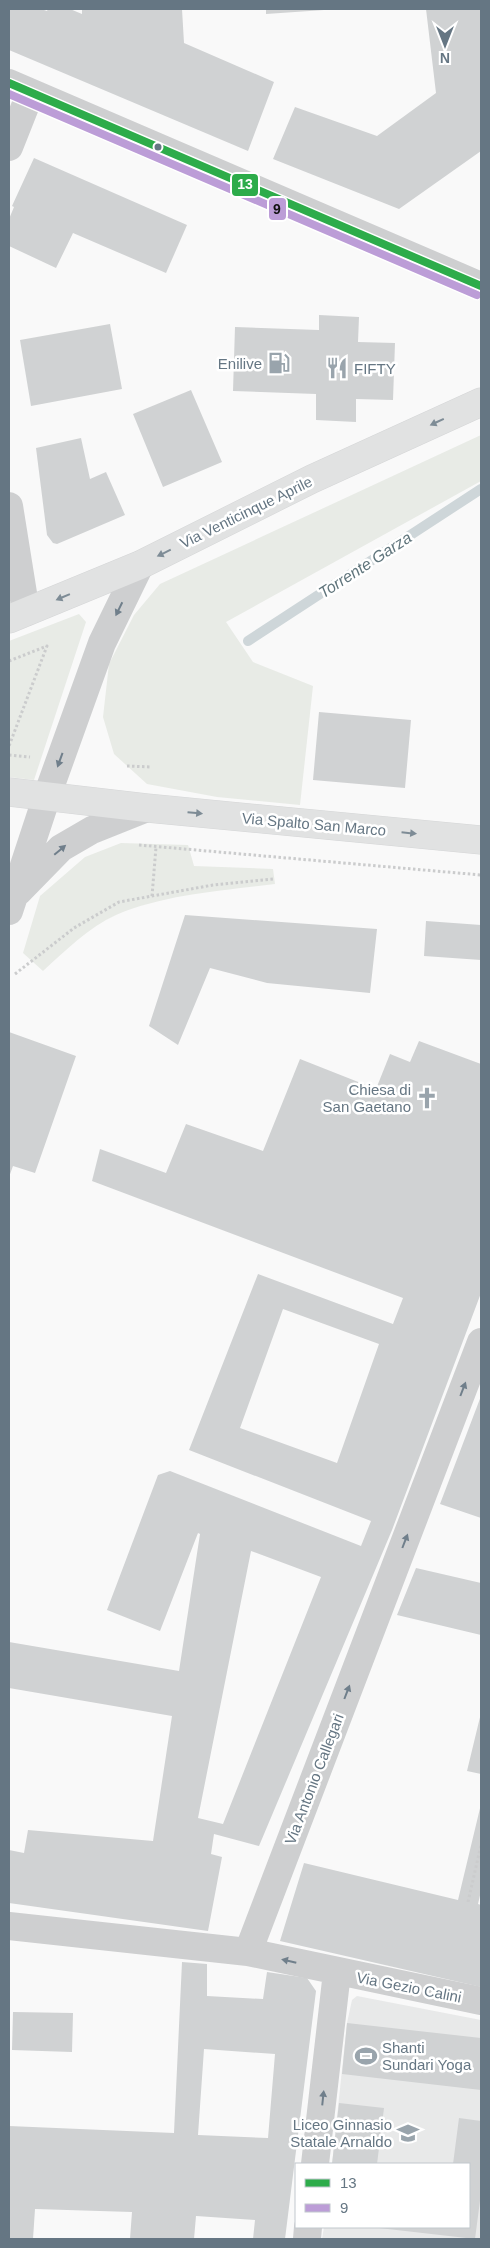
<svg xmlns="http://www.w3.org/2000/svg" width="490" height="2248" viewBox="0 0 490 2248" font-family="Arial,sans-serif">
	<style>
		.built { fill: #e8e9e9 }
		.green { fill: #e8ebe6 }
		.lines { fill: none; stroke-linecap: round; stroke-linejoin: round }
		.stream { stroke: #ced6d9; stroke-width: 10 }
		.building { fill: #d0d2d3; fill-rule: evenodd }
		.major-casing { stroke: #d5d6d7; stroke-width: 29 }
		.path { stroke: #cbcccd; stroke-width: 3; stroke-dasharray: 2.5 2.5; stroke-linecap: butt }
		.minor { stroke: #cecfd0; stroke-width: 28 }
		.major { stroke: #e1e2e2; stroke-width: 28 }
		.bus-1-casing { stroke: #fff; stroke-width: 11 }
		.bus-2-casing { stroke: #fff; stroke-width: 11 }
		.bus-1 { stroke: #2dac4a; stroke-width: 8 }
		.bus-2 { stroke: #bc9dd7; stroke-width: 8 }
		.oneway { fill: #7e8c96 }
		.oneway2 { fill: #707f8b }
		.bus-dot { fill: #657683; stroke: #fff; stroke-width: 2 }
		.labels { text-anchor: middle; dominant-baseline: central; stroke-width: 5; stroke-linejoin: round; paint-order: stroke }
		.poi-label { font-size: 15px; fill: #657683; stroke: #fff; text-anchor: end }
		.street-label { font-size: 15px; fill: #657683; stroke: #fff }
		.water-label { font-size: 16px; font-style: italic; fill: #60757c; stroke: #fff }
		.line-badge { stroke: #fff; stroke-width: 2 }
		.badge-label { font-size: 14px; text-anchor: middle; font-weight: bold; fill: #fff }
		.pale-badge-label { font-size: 14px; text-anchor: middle; font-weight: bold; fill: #111 }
	</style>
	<rect width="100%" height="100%" fill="#f9f9f9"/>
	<!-- built -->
	<path class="built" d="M357 1996 481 2020V2239H322L324 2227H469V2164H332L347 2023 352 2000Z"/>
	<!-- green -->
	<path class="green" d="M481 435V481L226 622 253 662 313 686 300 805 217 797 147 784 114 754 103 717 109 664 134 615 160 584Z
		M79 614 86 622 34 780 9 777V641Z
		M121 843 188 845 194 866 273 869 275 884C222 891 166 894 116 915 89 927 65 951 43 971L23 953 40 896 85 857Z"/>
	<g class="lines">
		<!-- stream -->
		<path class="stream" d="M248 641 481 489"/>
	</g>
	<!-- building -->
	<path class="building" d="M9 9H41L47 11 48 9H70L82 14V9H182L184 43 274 82 248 151 9 50Z
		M266 9H324V10L266 14Z
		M426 9H481V151L399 209 273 159 295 107 377 136 436 93Z
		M34 158 187 225 166 273 73 233 56 268 9 246V219L14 207 12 206Z
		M319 315 359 317 358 342 395 343 393 400 356 399V422L316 420V394L233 391 235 327 319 330Z
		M110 324 122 389 31 406 20 340Z
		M191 390 222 462 163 487 133 414Z
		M81 438 90 479 106 472 125 515 57 544 53 543 47 535 36 448Z
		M319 712 411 720 405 788 313 780Z
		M185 915 377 929 370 993 267 983 210 968 178 1045 149 1026Z
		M426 921 481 925V960L424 956Z
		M9 1032 76 1056 35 1173 13 1166 9 1177Z
		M419 1041 481 1064V1293L392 1530 259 1846 214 1834 211 1854 222 1857 208 1931 9 1903V1850L24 1853 28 1830 153 1841 172 1716 9 1688V1642L179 1671 200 1534 198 1533 160 1631 107 1610 158 1475 170 1471 361 1546 371 1521 189 1450 258 1274 393 1324 403 1298 92 1181 100 1149 166 1173 186 1124 263 1151 300 1059 376 1089 390 1054 410 1062ZM283 1309 379 1344 337 1463 240 1428ZM251 1551 321 1577 223 1824 198 1818Z
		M481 1396V1518L440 1504Z
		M416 1568 481 1583V1635L397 1615Z
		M481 1713V1774L467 1771Z
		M481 1804V1891L478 1904 481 1905V1987L280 1941 304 1863 458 1900Z
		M182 1962 207 1964V1996L263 1999 267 1972 307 1978 316 1991 285 2239H253L255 2220 196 2216 194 2239H130L132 2212 35 2209 33 2239H9V2126L174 2133ZM204 2049 275 2054 268 2138 198 2135Z
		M13 2012 73 2013 72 2052 12 2050Z
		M347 2023 481 2038V2090L342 2074Z
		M339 2103 384 2108 377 2164H332Z
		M459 2118 481 2121V2193L475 2239 379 2228 469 2227V2164H453Z"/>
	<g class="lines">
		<!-- major casing -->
		<g class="major-casing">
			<path id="major" d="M9 619 140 565 312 479 481 402
				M9 792 147 808 481 840"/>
		</g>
		<!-- path -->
		<path class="path" d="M9 661 47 646 9 746
			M9 755 30 757
			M127 766 152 767
			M139 845 481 875
			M152 896 156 847
			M15 974 74 928 119 902 213 885 274 879
			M468 1902 481 1845"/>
		<!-- minor -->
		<path class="minor" d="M9 83 481 286
			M9 147 30 94
			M9 506 26 612
			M18 892 61 848 92 830 147 808
			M9 911 47 796 102 643 140 565
			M481 1342 248 1952 481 2001
			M9 1926 248 1952
			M315 2164 337 1972
			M307 2239 308 2227"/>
		<!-- major -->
		<use href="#major" class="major"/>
		<!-- bus-1 casing -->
		<g class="bus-1-casing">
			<path id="bus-1" d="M9 83 481 286"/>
		</g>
		<!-- bus-2 casing -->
		<g class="bus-2-casing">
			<path id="bus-2" d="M9 94 477 295"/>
		</g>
		<!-- bus-1 -->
		<use href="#bus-1" class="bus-1"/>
		<!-- bus-2 -->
		<use href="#bus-2" class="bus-2"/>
	</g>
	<!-- one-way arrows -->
	<defs><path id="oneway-solid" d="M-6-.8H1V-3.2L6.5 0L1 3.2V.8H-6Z" transform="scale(1.25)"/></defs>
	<g class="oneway">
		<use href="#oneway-solid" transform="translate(437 422) rotate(155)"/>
		<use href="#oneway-solid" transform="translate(164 553) rotate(154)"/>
		<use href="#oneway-solid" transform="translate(63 597) rotate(157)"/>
		<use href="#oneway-solid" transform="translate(195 813) rotate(5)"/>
		<use href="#oneway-solid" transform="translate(409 833) rotate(6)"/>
	</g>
	<g class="oneway2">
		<use href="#oneway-solid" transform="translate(119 609) rotate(116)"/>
		<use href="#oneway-solid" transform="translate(60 760) rotate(110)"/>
		<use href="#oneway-solid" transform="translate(60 850) rotate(-40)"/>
		<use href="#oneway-solid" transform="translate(463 1389) rotate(-69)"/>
		<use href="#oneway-solid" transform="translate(405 1541) rotate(-69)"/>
		<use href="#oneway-solid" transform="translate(347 1692) rotate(-69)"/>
		<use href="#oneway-solid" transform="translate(289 1961) rotate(-167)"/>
		<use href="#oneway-solid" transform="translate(323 2098) rotate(-84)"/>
	</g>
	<!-- icons -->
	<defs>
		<g id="fuel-bare" transform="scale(1.725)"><path d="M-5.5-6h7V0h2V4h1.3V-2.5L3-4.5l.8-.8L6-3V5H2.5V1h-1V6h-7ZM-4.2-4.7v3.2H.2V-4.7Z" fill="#99a4ac" stroke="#fff" stroke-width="2.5" paint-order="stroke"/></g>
		<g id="restaurant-bare" transform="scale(1.725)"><path d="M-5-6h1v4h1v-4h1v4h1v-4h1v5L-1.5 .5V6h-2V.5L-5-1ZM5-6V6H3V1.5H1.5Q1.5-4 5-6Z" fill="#99a4ac" stroke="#fff" stroke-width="2.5" paint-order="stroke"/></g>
		<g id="church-bare" transform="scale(1.725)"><path d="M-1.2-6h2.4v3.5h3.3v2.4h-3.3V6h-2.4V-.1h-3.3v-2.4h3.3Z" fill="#99a4ac" stroke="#fff" stroke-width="2.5" paint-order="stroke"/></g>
		<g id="stadium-bare" transform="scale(1.725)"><path d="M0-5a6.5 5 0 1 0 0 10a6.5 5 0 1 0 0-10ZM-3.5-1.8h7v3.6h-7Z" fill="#99a4ac" stroke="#fff" stroke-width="2.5" paint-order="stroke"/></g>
		<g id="school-bare" transform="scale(1.725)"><path d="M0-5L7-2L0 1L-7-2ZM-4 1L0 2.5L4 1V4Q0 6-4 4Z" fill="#99a4ac" stroke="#fff" stroke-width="2.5" paint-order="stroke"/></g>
	</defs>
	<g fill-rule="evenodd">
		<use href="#fuel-bare" x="279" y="363"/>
		<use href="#restaurant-bare" x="337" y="368"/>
		<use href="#church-bare" x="427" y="1098"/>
		<use href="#stadium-bare" x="366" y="2056"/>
		<use href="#school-bare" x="408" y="2133"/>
	</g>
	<!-- markers -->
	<circle class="bus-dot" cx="158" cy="147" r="4.5"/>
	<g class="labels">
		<!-- poi labels -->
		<g class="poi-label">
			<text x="262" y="363">Enilive</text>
			<text x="354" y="368" text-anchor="start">FIFTY</text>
			<text x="411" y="1089">Chiesa di<tspan x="411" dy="17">San Gaetano</tspan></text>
			<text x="382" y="2047" text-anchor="start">Shanti<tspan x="382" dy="17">Sundari Yoga</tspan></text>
			<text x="392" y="2124">Liceo Ginnasio<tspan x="392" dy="17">Statale Arnaldo</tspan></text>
		</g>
		<!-- street labels -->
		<g class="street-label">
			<text transform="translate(246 512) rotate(-26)">Via Venticinque Aprile</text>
			<text transform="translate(314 824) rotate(5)">Via Spalto San Marco</text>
			<text transform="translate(314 1779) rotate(-69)">Via Antonio Callegari</text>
			<text transform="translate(409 1987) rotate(11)">Via Gezio Calini</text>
		</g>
		<!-- water labels -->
		<g class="water-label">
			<text transform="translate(365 565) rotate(-33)">Torrente Garza</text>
		</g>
	</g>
	<g class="line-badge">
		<rect x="231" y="173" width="28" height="24" rx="5" fill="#2dac4a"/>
		<rect x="268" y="197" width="19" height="24" rx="5" fill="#bc9dd7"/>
	</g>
	<g class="badge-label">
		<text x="245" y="189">13</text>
	</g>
	<g class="pale-badge-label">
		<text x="277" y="214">9</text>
	</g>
	<!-- border -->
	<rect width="490" height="2248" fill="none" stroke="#657683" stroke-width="20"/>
	<!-- legend -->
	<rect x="295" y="2163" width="175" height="65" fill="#ffffff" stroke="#c1c8cd"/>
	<rect x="305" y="2179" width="25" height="8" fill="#2dac4a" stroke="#c1c8cd"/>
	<text x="340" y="2188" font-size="15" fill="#657683">13</text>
	<rect x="305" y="2204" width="25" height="8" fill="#bc9dd7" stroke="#c1c8cd"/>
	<text x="340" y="2213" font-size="15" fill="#657683">9</text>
	<!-- north arrow -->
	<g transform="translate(445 45) rotate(180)" stroke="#ffffff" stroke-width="4" paint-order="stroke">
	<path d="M0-4L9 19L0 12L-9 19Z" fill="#657683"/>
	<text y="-8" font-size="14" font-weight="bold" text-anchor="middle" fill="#657683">N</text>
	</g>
</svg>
